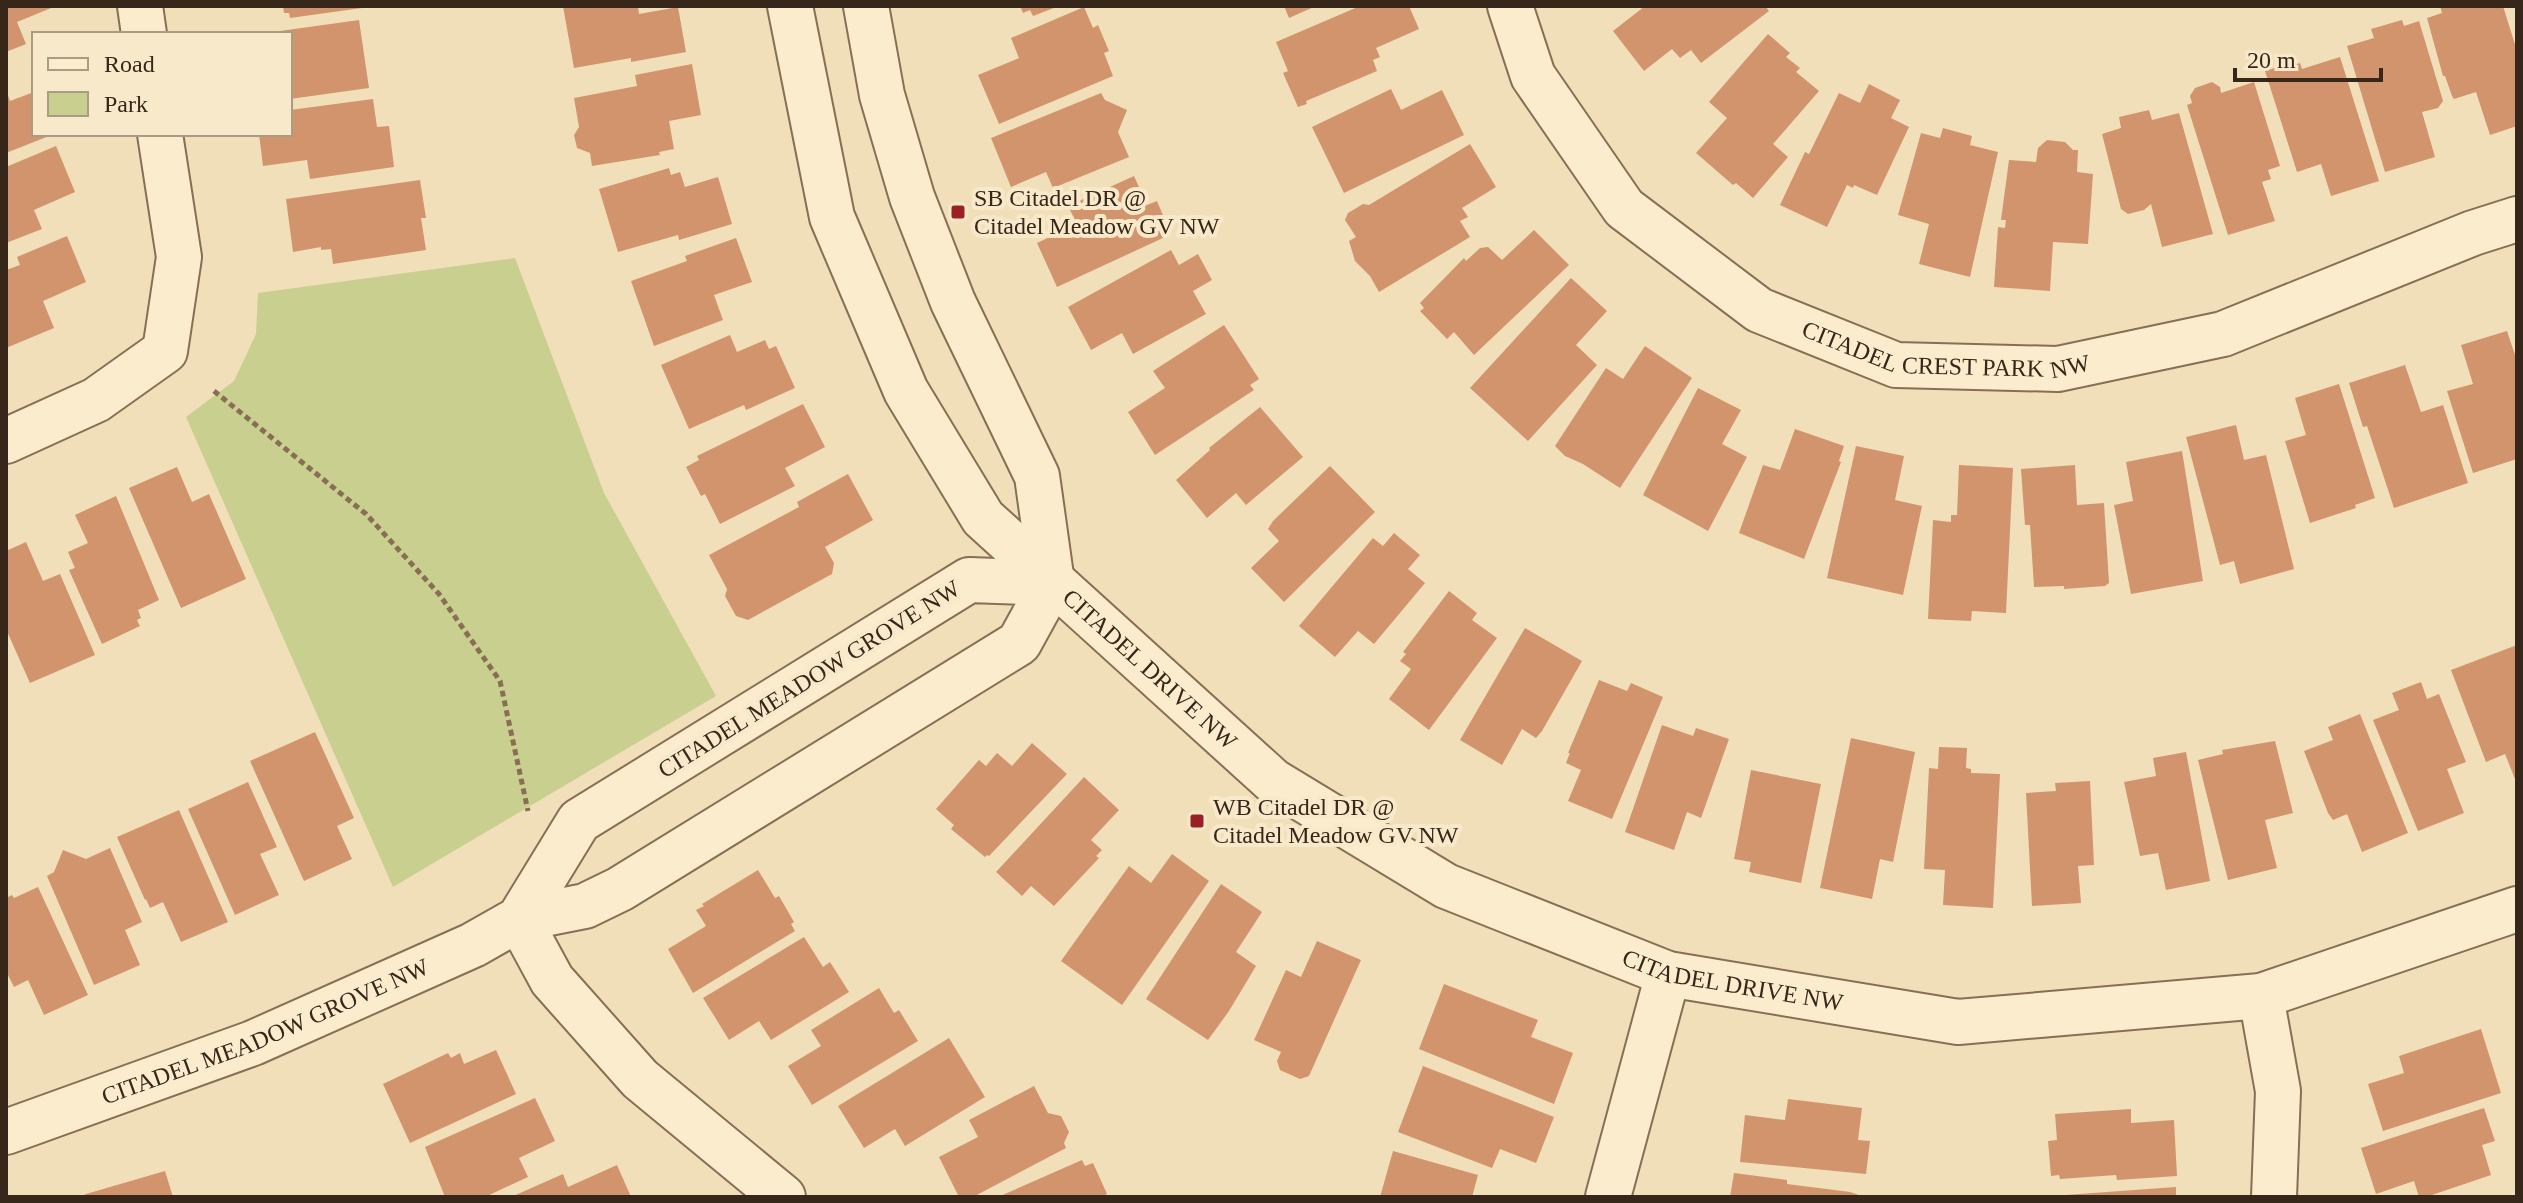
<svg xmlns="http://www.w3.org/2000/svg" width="2523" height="1203" viewBox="0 0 2523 1203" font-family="'Times New Roman',serif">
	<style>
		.green { fill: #c9cf8e }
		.building { fill: #d2946d }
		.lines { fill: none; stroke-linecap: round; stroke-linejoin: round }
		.minor-casing { stroke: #886e54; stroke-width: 48 }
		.tertiary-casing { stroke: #886e54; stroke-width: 48 }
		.path { stroke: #886e54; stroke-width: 5; stroke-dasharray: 6 4; stroke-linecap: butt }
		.minor { stroke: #fbecce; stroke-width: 44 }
		.tertiary { stroke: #fbecce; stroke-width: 44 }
		.poi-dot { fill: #9b2024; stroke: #f8e9ca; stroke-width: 3 }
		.labels { text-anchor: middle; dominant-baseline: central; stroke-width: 8; stroke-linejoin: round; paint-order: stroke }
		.poi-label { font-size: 24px; fill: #36271a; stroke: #f8e9ca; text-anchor: start }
		.street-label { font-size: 24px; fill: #36271a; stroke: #f8e9ca }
	</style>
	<rect width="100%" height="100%" fill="#f1dfba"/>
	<!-- green -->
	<path class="green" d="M515 258 604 493 716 696 393 887 186 417 234 381 256 334 258 293Z"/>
	<!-- building -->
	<path class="building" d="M6 6H56L17 22 26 44 6 52Z
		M283 6H362V8L290 18 289 13H284Z
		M563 6H638L639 14 678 7 686 52 631 62V58L574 68Z
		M1020 6H1059L1033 16 1030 10 1023 13Z
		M1284 6H1316L1289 18Z
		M1360 6H1409L1419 29 1376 48 1380 57 1373 60 1377 71 1306 101 1307 104 1298 107 1283 73 1288 71 1276 42Z
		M1645 6H1765L1769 11 1701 63 1691 50 1680 58 1672 49 1644 71 1613 31Z
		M2440 6H2503L2517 51V126L2490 135 2476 92 2454 99 2452 96 2445 76H2443L2427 18 2442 13Z
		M1084 7 1093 28 1098 25 1109 51 1104 53 1113 76 999 124 978 75 1019 58 1011 38Z
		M359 20 369 88 290 99V34H281L280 31Z
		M2402 20 2404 26 2419 21 2443 101 2438 108 2422 112 2435 157 2385 172 2347 46 2374 38 2371 29Z
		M1768 34 1790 53 1786 57 1800 68 1796 72 1819 91 1773 144 1788 157 1753 198 1736 183 1733 185 1696 153 1727 118 1709 102Z
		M2340 57 2379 181 2331 196 2321 164 2297 172 2265 71 2290 63 2291 66 2300 63 2302 69Z
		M692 64 701 115 669 121 674 149 659 152 660 155 592 166 590 153 577 148 574 135 579 127 574 98 637 86 635 75Z
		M2212 82 2220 87 2221 93 2254 82 2280 166 2268 170 2271 179 2262 182 2275 221 2228 235 2187 105 2192 103 2190 96 2195 88Z
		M1869 84 1900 100 1891 118 1909 127 1877 195 1854 185 1853 188 1847 185 1827 227 1780 205 1805 152 1809 154 1839 93 1860 103Z
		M1391 89 1401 110 1442 90 1464 135 1344 193 1312 127Z
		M6 90 10 101 34 92V134H54L6 153Z
		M1101 93 1105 100 1127 110 1118 132 1129 157 1053 188 1046 172 1011 187 991 138Z
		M373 99 377 127 389 126 394 167 310 179 307 160 263 166 259 134H290V110Z
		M2149 110 2152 120 2179 113 2213 234 2162 247 2151 204 2144 210 2128 214 2121 209 2102 134 2121 128 2119 117Z
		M1943 128 1972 136 1970 145 1998 152 1970 277 1919 264 1929 224 1898 215 1921 133 1940 138Z
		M2047 140 2065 142 2073 150H2078L2077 172 2093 174 2088 244 2053 242 2050 291 1994 287 1998 227 2005 228 2006 220H2001L2009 160 2036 162 2038 148Z
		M1470 144 1496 187 1462 208 1468 217 1460 221 1470 237 1379 292 1370 276 1355 261 1349 241 1356 237 1345 220 1348 213 1363 204 1369 205Z
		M56 146 75 192 34 210 42 229 6 243V167Z
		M669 168 671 175 680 172 685 187 718 177 732 224 679 240 678 235 618 252 599 189Z
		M1134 176 1147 205 1157 201 1168 227 1160 232 1163 238 1057 287 1037 243 1077 224 1068 206Z
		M420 180 426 218H421L426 250 333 264 331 249 321 250V247L293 252 286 199Z
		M1534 230 1569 265 1474 355 1454 332 1447 339 1420 311 1424 308 1420 303 1464 258 1466 261 1480 248 1488 247 1502 260Z
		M67 236 86 282 43 301 54 328 6 348V270L20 265 17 257Z
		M736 238 752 282 714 295 723 320 654 346 631 281 687 261 685 256Z
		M1171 250 1179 265 1198 254 1212 280 1193 291 1206 314 1133 354 1122 333 1091 350 1068 307Z
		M1571 278 1607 311 1576 345 1597 365 1528 441 1470 388Z
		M1224 325 1259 379 1250 385 1254 390 1155 455 1128 412 1165 388 1153 371Z
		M2507 331 2517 361V459L2473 473 2447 391 2473 384 2461 345Z
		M730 335 737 352 765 340 769 349 776 346 795 388 746 410 744 405 689 429 661 365Z
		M1645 346 1692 378 1620 488 1583 464 1565 456 1555 446 1606 368 1623 379Z
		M2405 365 2421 412 2443 405 2468 483 2394 508 2367 426 2363 427 2349 383Z
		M2339 384 2375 498 2355 505 2356 508 2310 523 2285 441 2306 435 2295 398Z
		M1698 388 1741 410 1722 444 1747 457 1708 531 1643 495Z
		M803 404 825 447 785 468 795 486 720 524 705 494 701 496 686 467 699 460 697 456Z
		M1260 407 1303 457 1246 505 1236 493 1207 518 1176 480 1210 450 1209 448Z
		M2236 425 2244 460 2266 455 2294 569 2240 584 2234 561 2220 565 2186 437Z
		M1795 429 1844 446 1839 461 1841 462 1804 559 1739 533 1763 465 1780 470Z
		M1856 446 1904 456 1895 500 1922 506 1903 595 1827 578Z
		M2182 451 2203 581 2131 594 2114 505 2133 501 2126 462Z
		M1959 465 2013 468 2006 613 1972 611 1971 621 1928 619 1933 520 1951 522V515H1957Z
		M2075 465 2077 505 2104 503 2109 583 2105 586 2064 589V586L2034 587 2030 525H2025L2021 469Z
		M1330 466 1375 512 1284 602 1251 568 1279 541 1268 529 1273 521Z
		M177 467 192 502 209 494 246 579 181 608 129 488Z
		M848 474 873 520 825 547 834 563 832 574 748 620 736 616 725 596 727 589 709 555 799 507 797 502Z
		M116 496 159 600 138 610 141 618 137 620 140 626 102 644 69 570 75 568 68 552 88 543 75 515Z
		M1394 533 1420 555 1408 569 1425 583 1374 644 1358 631 1335 657 1299 626 1373 538 1383 546Z
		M26 542 43 581 60 574 95 655 30 683 6 629V551Z
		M1449 591 1477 613 1472 620 1497 638 1429 730 1389 699 1411 669 1400 661 1406 654 1403 652Z
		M1525 628 1582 661 1542 731 1536 738 1522 729 1502 765 1460 740Z
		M2517 645V784L2505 754 2486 762 2451 670Z
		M1599 680 1627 691 1631 683 1663 697 1612 819 1568 801 1581 770 1566 763 1570 753H1568Z
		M2421 682 2427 699 2439 694 2466 762 2447 769 2464 813 2418 831 2373 720 2399 710 2392 693Z
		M2360 714 2408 833 2362 852 2347 814 2333 820 2328 813 2304 751 2333 740 2328 727Z
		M1662 725 1693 736 1696 728 1729 739 1701 818 1687 812 1674 850 1625 832Z
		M315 732 354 818 337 826 352 859 304 881 250 761Z
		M1851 738 1915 752 1893 862 1880 859 1872 899 1820 888Z
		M2275 741 2293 813 2265 820 2277 868 2228 880 2198 760 2223 754 2222 750Z
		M1032 743 1067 774 989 856 987 855 985 857 951 829 954 825 936 809 979 760 986 766 997 753 1012 766Z
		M1939 747 1967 748 1966 768 1971 769V773L2000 774 1993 908 1943 905 1945 870 1924 869 1929 768 1938 769Z
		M2186 752 2210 881 2166 890 2158 853 2140 856 2124 782 2156 776 2153 758Z
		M1751 770 1821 784 1801 883 1749 872 1751 862 1734 859Z
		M1084 777 1119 810 1091 840 1102 850 1096 856 1099 858 1054 906 1031 886 1022 896 996 872Z
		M2090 781 2094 865 2078 866 2081 903 2032 906 2026 793 2056 791 2055 783Z
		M248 782 277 847 260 854 279 895 235 915 188 809Z
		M179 810 228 922 181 942 163 902 150 908 146 899 145 900 117 837Z
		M110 848 142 922 125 930 140 965 94 985 47 876 54 872 63 850 86 859Z
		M1172 854 1209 881 1122 1005 1061 961 1129 866 1151 883Z
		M758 870 775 898 779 896 794 922 791 924 795 931 693 993 668 949 706 926 696 910 704 906 702 904Z
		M1221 884 1262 912 1236 952 1256 966 1229 1011 1208 1040 1146 999Z
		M38 887 88 995 44 1015 28 980 14 987 6 971V898L12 895 14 898Z
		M804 937 823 967 830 962 849 992 771 1040 759 1021 729 1040 703 998Z
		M1317 941 1361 960 1309 1076 1300 1079 1280 1070 1277 1061 1281 1052 1254 1040 1286 970 1301 977Z
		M1444 984 1538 1020 1531 1037 1573 1053 1554 1104 1419 1049Z
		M879 988 894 1013 899 1010 918 1041 812 1105 788 1066 821 1046 811 1030Z
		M2481 1029 2501 1093 2383 1131 2368 1084 2404 1073 2399 1056Z
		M949 1038 985 1097 905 1146 895 1129 864 1148 838 1106Z
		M496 1050 516 1094 410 1143 383 1084 448 1053 451 1058 460 1053 464 1064Z
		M1423 1066 1554 1117 1536 1163 1500 1149 1492 1168 1398 1132Z
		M1034 1086 1048 1113 1061 1116 1069 1132 1064 1143 1066 1148 973 1197H959L939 1157 978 1137 969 1120Z
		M535 1098 555 1141 519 1158 528 1177 485 1197H445L425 1147Z
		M1788 1099 1862 1108 1858 1140 1870 1141 1866 1174 1740 1162 1745 1115 1785 1120Z
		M2484 1108 2495 1141 2482 1145 2491 1175 2429 1196 2419 1197 2414 1181 2376 1194 2361 1148Z
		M2131 1109V1123L2174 1120 2177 1176 2117 1180 2116 1175 2060 1179 2059 1175 2051 1176 2048 1141 2057 1140 2055 1114Z
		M1393 1151 1478 1175 1472 1197H1380Z
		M1082 1160 1085 1166 1093 1163 1107 1194 1101 1197H998Z
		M617 1165 631 1197H511L563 1174 568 1187Z
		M165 1171 173 1197H80L86 1194Z
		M1734 1173 1787 1180V1184L1850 1192 1865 1197H1730Z
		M2176 1187V1197H2065V1195Z"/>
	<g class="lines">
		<!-- minor casing -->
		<g class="minor-casing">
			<g id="minor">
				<path d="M140 6 144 34"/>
				<path id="s1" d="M1510 6 1533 76 1624 208 1759 310 1896 365 2058 369 2223 334 2473 233 2517 219"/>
				<path d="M6 441 96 400 165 351 179 257 160 134"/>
				<path d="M519 919 552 980 640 1079 783 1197"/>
				<path d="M2261 996 2278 1091 2274 1197"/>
				<path id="s2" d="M6 1132 253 1043 473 945 519 919 585 906 620 889 1019 643 1052 583 969 580 579 821 519 919"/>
				<path d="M1608 1197 1668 974"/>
			</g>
		</g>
		<!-- tertiary casing -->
		<g class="tertiary-casing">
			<g id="tertiary">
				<path id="s3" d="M790 6 832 217 906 391 983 518 1273 781 1446 886 1668 974 1958 1022 2261 996 2517 909"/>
				<path d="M866 6 882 95 912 197 953 302 1037 476 1052 583"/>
			</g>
		</g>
		<!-- path -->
		<path class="path" d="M214 391 366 514 439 594 500 681 528 811"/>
		<!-- minor -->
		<use href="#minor" class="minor"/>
		<!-- tertiary -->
		<use href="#tertiary" class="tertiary"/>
	</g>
	<!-- markers -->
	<g class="poi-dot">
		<rect x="950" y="204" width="16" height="16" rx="4"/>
		<rect x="1189" y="813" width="16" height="16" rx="4"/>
	</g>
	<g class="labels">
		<!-- poi labels -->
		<g class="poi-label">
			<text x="974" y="198">SB Citadel DR @<tspan x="974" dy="28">Citadel Meadow GV NW</tspan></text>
			<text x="1213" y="807">WB Citadel DR @<tspan x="1213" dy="28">Citadel Meadow GV NW</tspan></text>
		</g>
		<!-- street labels -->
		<g class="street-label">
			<text stroke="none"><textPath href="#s1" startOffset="598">CITADEL CREST PARK NW</textPath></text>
			<text stroke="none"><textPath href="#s3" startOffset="778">CITADEL DRIVE NW</textPath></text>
			<text transform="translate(809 679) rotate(-32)">CITADEL MEADOW GROVE NW</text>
			<text stroke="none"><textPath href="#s3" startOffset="1450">CITADEL DRIVE NW</textPath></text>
			<text stroke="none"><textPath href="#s2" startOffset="278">CITADEL MEADOW GROVE NW</textPath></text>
		</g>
	</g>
	<!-- border -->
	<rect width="2523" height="1203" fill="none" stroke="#36271a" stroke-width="16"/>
	<!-- legend -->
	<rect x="32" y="32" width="260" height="104" fill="#f8e9ca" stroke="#aa9b84" stroke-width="2"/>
	<rect x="48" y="58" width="40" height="12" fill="#fbecce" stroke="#aa9b84" stroke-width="2"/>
	<text x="104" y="72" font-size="24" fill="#36271a">Road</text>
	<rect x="48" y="92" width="40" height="24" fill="#c9cf8e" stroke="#aa9b84" stroke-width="2"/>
	<text x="104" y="112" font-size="24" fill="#36271a">Park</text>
	<!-- scale -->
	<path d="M2235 68v12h146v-12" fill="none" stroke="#36271a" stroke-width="4"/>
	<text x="2247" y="68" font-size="24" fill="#36271a" stroke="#f8e9ca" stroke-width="6" paint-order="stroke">20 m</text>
</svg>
